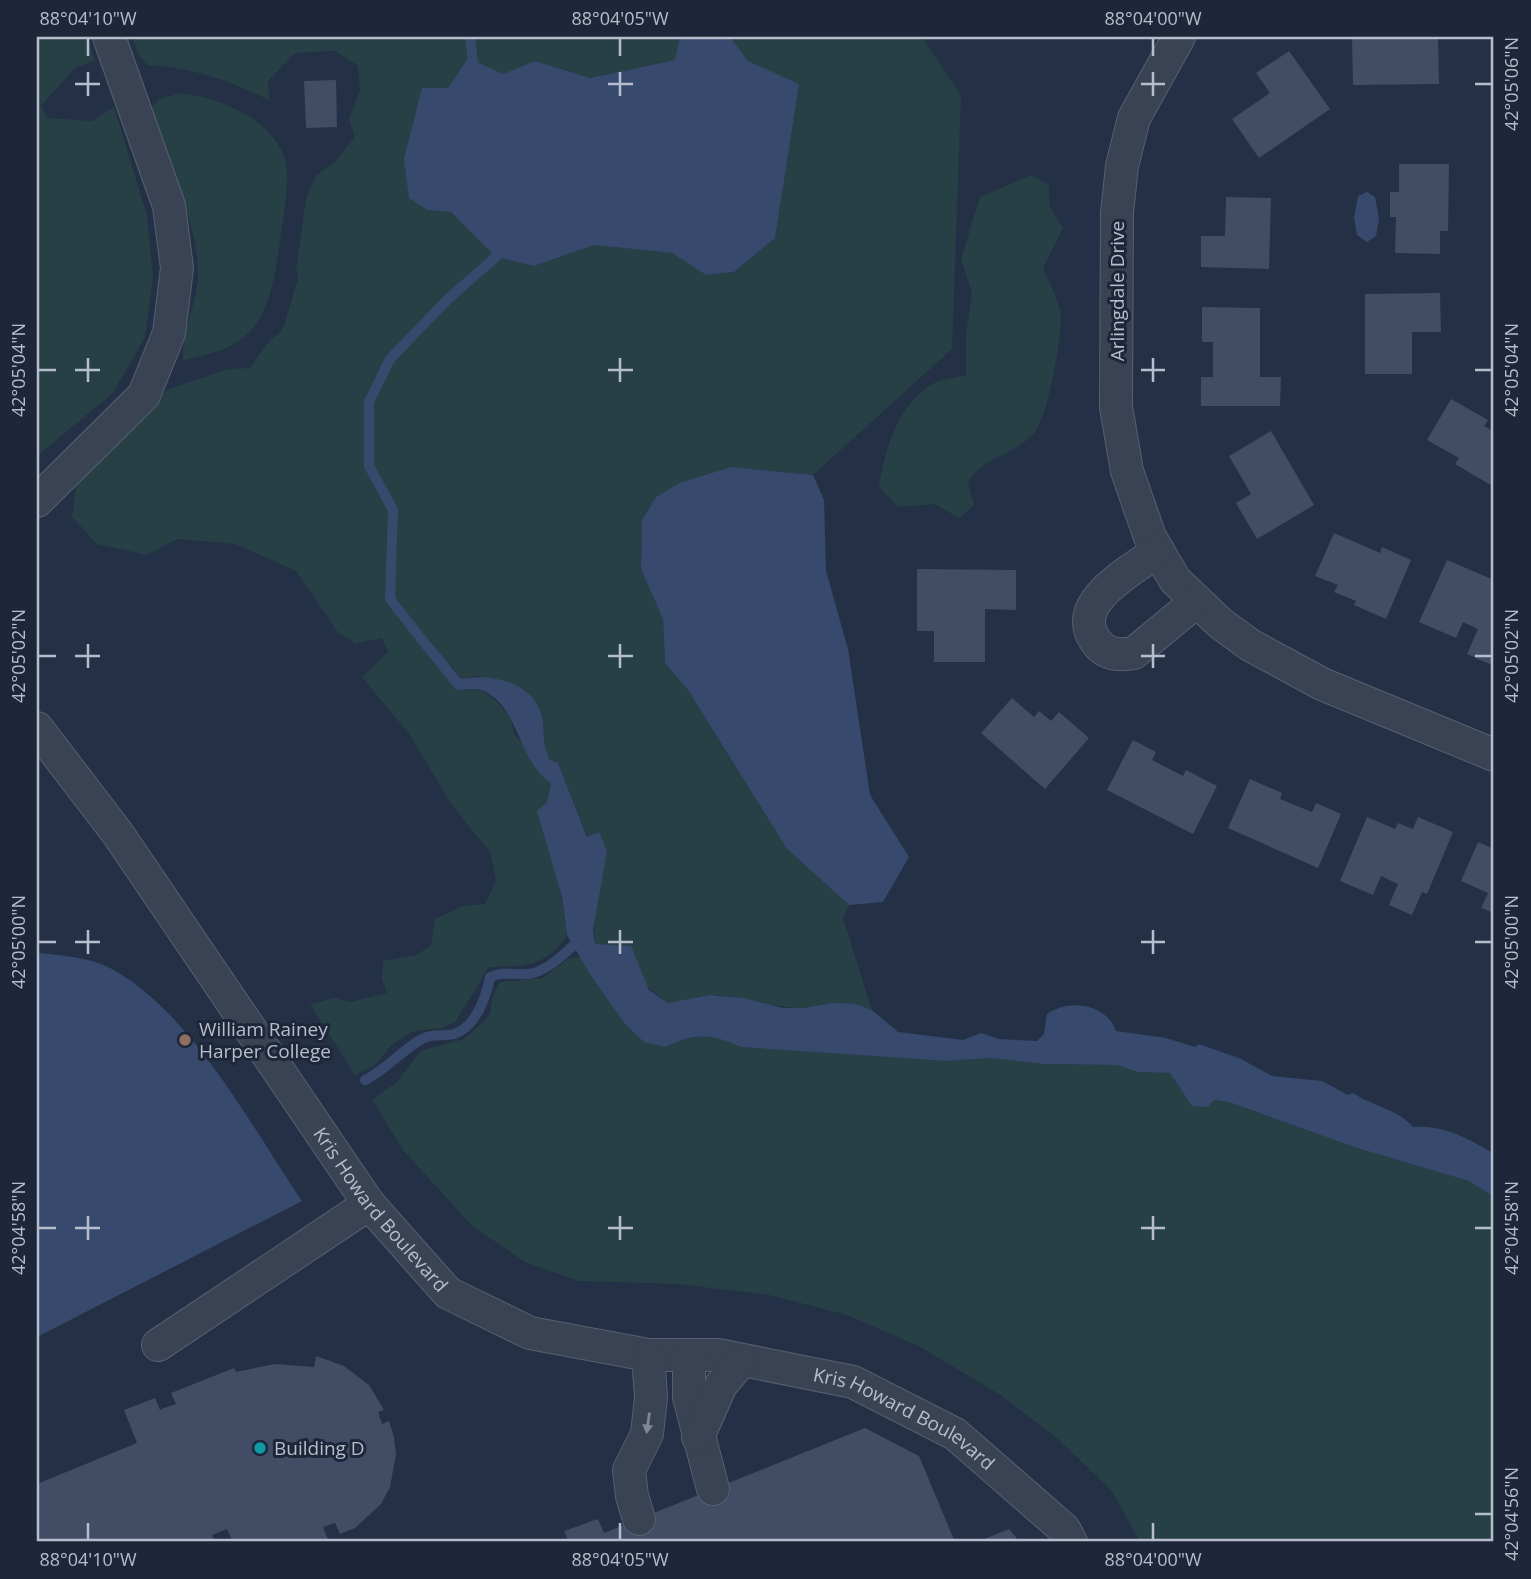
<svg xmlns="http://www.w3.org/2000/svg" width="1531" height="1579" viewBox="0 0 1531 1579" font-family="'Open Sans',sans-serif">
	<style>
		.green { fill: #264045 }
		.water { fill: #374a6d }
		.lines { fill: none; stroke-linecap: round; stroke-linejoin: round }
		.stream { stroke: #374a6d; stroke-width: 10 }
		.building { fill: #404d65 }
		.minor-casing { stroke: #576071; stroke-width: 34 }
		.minor { stroke: #394354; stroke-width: 32 }
		.oneway { fill: #7e8797 }
		.ticks { fill: none; stroke: #b6becd; stroke-width: 2.5 }
		.education-dot { fill: #8d6e63; stroke: #1e2739; stroke-width: 2.5 }
		.culture-dot { fill: #0f9aa8; stroke: #1e2739; stroke-width: 2.5 }
		.labels { text-anchor: middle; dominant-baseline: central; stroke-width: 6; stroke-linejoin: round; paint-order: stroke }
		.street-label { font-size: 19px; fill: #b6becd; stroke: #1e2739 }
		.poi-label { font-size: 19px; fill: #b6becd; stroke: #1e2739; text-anchor: start }
		.neatline { fill: none; stroke: #b6becd; stroke-width: 2.5 }
		.ticks-label { font-size: 18px; text-anchor: middle; fill: #b6becd }
	</style>
	<rect width="100%" height="100%" fill="#243045"/>
	<!-- green -->
	<path class="green" d="M37 37H87L95 60 75 68 41 106 48 118 92 121 114 107 147 215 153 277 145 337 113 393 37 456Z
		M132 37H680L675 60 590 78 535 61 504 75 428 210 451 212 496 257 534 266 594 245 672 253 706 275 734 272 775 238 798 84 748 61 730 37H922L961 96 952 349 813 475 731 467 679 483 656 497 642 521 641 569 663 619 665 663 688 690 787 849 849 905 843 918 872 1010C839 998 828 1009 797 1008 768 1007 740 994 711 995 696 996 682 1002 668 1003L595 944 588 838 558 763 550 760 542 740V717L479 675 461 679 449 662 456 690H482L497 702 510 717 514 733 551 783 547 802 567 935C546 968 523 966 489 967L456 1021 442 1028 411 1032 392 1045 375 1065 355 1075 310 1004 334 998 350 1002 387 993 382 979 383 961 417 955 431 945 435 919 462 906 485 904 496 881 490 852 451 804 410 735 362 677 388 652 382 638 355 644 337 631 296 571 235 544 177 539 147 555 97 544 72 517 76 488 94 456 169 389 228 369 250 368 266 345 283 329 298 278 296 269 306 199 316 175 335 162 355 137 349 119 360 90 358 66 336 51 295 53 268 81 270 101C230 80 193 68 147 65L138 54Z
		M181 93C220 98 271 118 285 159 291 179 283 219 280 240 277 265 271 306 254 327 235 350 211 354 183 360 182 331 197 304 198 275 198 223 167 158 150 109L160 99Z
		M1031 175 1049 185V205L1063 228 1043 268C1049 283 1061 303 1061 318 1061 341 1048 416 1035 432 1015 456 983 456 968 482L974 505 959 518 935 504 898 507 879 487C885 451 896 408 929 386 939 379 954 378 966 375V334L972 293 961 259 980 197Z
		M580 956 624 1023 666 1047C694 1032 714 1034 742 1047L947 1061 990 1058 1044 1064 1117 1065 1138 1072 1170 1073 1192 1105 1214 1100 1229 1102 1354 1147 1470 1181 1494 1197V1542H1140L1112 1491 1059 1440 1002 1396 920 1347 847 1315 769 1295 678 1284 579 1281 525 1262 471 1225 404 1151 372 1100 397 1082 420 1051 464 1039 480 1025 490 1014 492 998 500 982 543 978 568 959Z"/>
	<!-- water -->
	<path class="water" d="M680 37H730L748 61 799 84 775 238 734 272 706 275 672 253 594 245 534 266 496 257 451 212 428 210 409 198 404 159 422 88H448L468 58 503 74 535 61 590 78 675 60Z
		M1367 192 1375 197 1379 219 1376 236 1367 242 1357 235 1354 218 1358 196Z
		M731 467 813 475 824 500 826 571 848 649 870 795 909 857 883 902 849 905 787 849 688 690 665 663 663 619 641 569 642 520 656 497 679 483Z
		M421 640 433 645 461 679C490 673 534 682 542 717 545 735 541 740 550 760L558 763 587 837 599 832 607 851 593 930 595 944 631 946 649 990 668 1003 709 995 744 998 783 1008H804L834 1003 855 1004 872 1010 898 1032 963 1040 981 1033 999 1039 1037 1041 1044 1034 1047 1014C1069 998 1107 1004 1116 1031L1166 1038 1195 1047 1199 1044 1241 1059 1272 1076 1322 1081 1348 1095 1353 1093C1372 1106 1398 1109 1413 1127 1444 1125 1468 1138 1494 1154V1197L1469 1181 1354 1147 1229 1102 1214 1100 1208 1107 1192 1106 1170 1073 1138 1072 1117 1065 1044 1064 990 1058 947 1061 741 1047C713 1034 694 1032 666 1047L644 1042 624 1023 590 974 567 935 562 897 537 811 547 802 551 783C518 762 520 708 484 691 477 688 464 690 456 690L428 655Z
		M37 953C60 955 89 957 110 968 191 1011 251 1126 302 1201L37 1337Z"/>
	<g class="lines">
		<!-- stream -->
		<path class="stream" d="M470 37 474 71
			M430 650 390 599 393 510 369 466V402L390 359 448 299 496 257 495 246
			M365 1080C389 1068 400 1051 422 1039 433 1033 443 1037 454 1034 476 1027 486 997 490 977 504 971 513 975 528 974 548 972 568 950 583 937"/>
	</g>
	<!-- building -->
	<path class="building" d="M1352 37H1438L1439 84 1353 85Z
		M1289 51 1330 109 1259 158 1232 119 1270 93 1256 73Z
		M336 80 337 127 306 128 304 81Z
		M1399 164H1449L1448 231H1440V254L1395 253 1396 217H1390V192H1399Z
		M1226 197 1271 198 1269 269 1201 267V236H1225Z
		M1440 293 1441 332H1412V374H1365V294Z
		M1202 307 1260 308V377H1281L1280 406H1201V377H1213V342H1202Z
		M1451 399 1488 420 1484 426 1494 432V487L1455 464 1459 458 1427 440Z
		M1271 431 1314 505 1257 539 1236 503 1251 494 1229 456Z
		M1334 533 1380 553 1382 547 1411 560 1386 619 1354 605 1356 601 1334 592 1338 585 1315 576Z
		M1447 560 1494 580V666L1467 654 1478 629 1463 622 1456 638 1419 622Z
		M917 569 1016 570V610L985 609V662H934V631H917Z
		M1012 698 1034 717 1039 711 1051 721 1059 712 1089 738 1045 789 981 733Z
		M1133 740 1156 752 1152 760 1183 776 1186 770 1217 786 1193 834 1107 790Z
		M1250 779 1282 793 1280 799 1312 812 1316 803 1341 814 1318 868 1228 828Z
		M1367 817 1395 829 1398 823 1413 829 1418 817 1453 832 1427 894 1422 892 1412 915 1389 905 1398 884 1381 876 1373 895 1340 881Z
		M1478 842 1494 849V913L1481 908 1488 893 1461 881Z
		M316 1356 344 1366 369 1385 384 1410 378 1412 382 1424 389 1421 394 1437 396 1454 390 1487 381 1504 355 1528 340 1534 335 1523 323 1527 329 1542H306L304 1539 295 1542H233L227 1529 212 1535 215 1542H37V1484L137 1443 124 1410 155 1398 160 1410 164 1408 176 1404 171 1393 234 1368 236 1372 275 1364 314 1367Z
		M865 1428 919 1456 955 1542H569L564 1531 598 1519 604 1533Z
		M1009 1529 1020 1542H977Z"/>
	<g class="lines">
		<!-- minor casing -->
		<g class="minor-casing">
			<g id="minor">
				<path d="M1179 37 1134 118 1122 166 1117 213 1116 407 1127 471 1150 537 1175 580 1220 623 1250 645 1322 684 1494 755"/>
				<path d="M37 501 144 395 169 333 177 268 169 206 109 37"/>
				<path d="M1158 551C1133 570 1069 602 1095 640 1104 654 1118 656 1134 653L1197 601"/>
				<path id="s1" d="M37 728 118 834 369 1204 448 1293 530 1333 648 1355H718L853 1382 955 1434 1064 1529 1071 1542"/>
				<path d="M158 1345 369 1204"/>
				<path d="M689 1355V1397L713 1489"/>
				<path d="M698 1437 721 1385 742 1360"/>
				<path d="M639 1519 632 1496 629 1470 647 1434 651 1397 648 1355"/>
			</g>
		</g>
		<!-- minor -->
		<use href="#minor" class="minor"/>
	</g>
	<!-- one-way arrows -->
	<defs><path id="oneway-solid" d="M-6-.8H1V-3.2L6.5 0L1 3.2V.8H-6Z" transform="scale(1.75)"/></defs>
	<use class="oneway" href="#oneway-solid" transform="translate(648 1423) rotate(98)"/>
	<!-- ticks -->
	<path class="ticks" d="M88 38V56M620 38V56M1153 38V56M88 72V96M620 72V96M1153 72V96M75 84H100M608 84H633M1141 84H1165M1475 84H1492M88 358V382M620 358V382M1153 358V382M38 370H56M75 370H100M608 370H633M1141 370H1165M1475 370H1492M88 644V668M620 644V668M1153 644V668M38 656H56M75 656H100M608 656H633M1141 656H1165M1475 656H1492M88 930V954M620 930V954M1153 930V954M38 942H56M75 942H100M608 942H633M1141 942H1165M1475 942H1492M88 1216V1240M620 1216V1240M1153 1216V1240M38 1228H56M75 1228H100M608 1228H633M1141 1228H1165M1475 1228H1492M1475 1514H1492M88 1523V1540M620 1523V1540M1153 1523V1540"/>
	<!-- markers -->
	<circle class="education-dot" cx="185" cy="1040" r="7"/>
	<circle class="culture-dot" cx="260" cy="1448" r="7"/>
	<g class="labels">
		<!-- street labels -->
		<g class="street-label">
			<text transform="translate(1117 291) rotate(-90)">Arlingdale Drive</text>
			<text stroke="none"><textPath href="#s1" startOffset="592">Kris Howard Boulevard</textPath></text>
			<text stroke="none"><textPath href="#s1" startOffset="1180">Kris Howard Boulevard</textPath></text>
		</g>
		<!-- poi labels -->
		<g class="poi-label">
			<text x="199" y="1029">William Rainey<tspan x="199" dy="22">Harper College</tspan></text>
			<text x="274" y="1448">Building D</text>
		</g>
	</g>
	<!-- border -->
	<rect width="1531" height="1579" fill="none" stroke="#1e2739" stroke-width="77"/>
	<rect x="38" y="38" width="1454" height="1502" class="neatline"/>
	<g class="ticks-label">
		<text x="88" y="25">88°04'10"W</text>
		<text x="620" y="25">88°04'05"W</text>
		<text x="1153" y="25">88°04'00"W</text>
		<text transform="translate(1512 84) rotate(-90)" y="6">42°05'06"N</text>
		<text transform="translate(19 370) rotate(-90)" y="6">42°05'04"N</text>
		<text transform="translate(1512 370) rotate(-90)" y="6">42°05'04"N</text>
		<text transform="translate(19 656) rotate(-90)" y="6">42°05'02"N</text>
		<text transform="translate(1512 656) rotate(-90)" y="6">42°05'02"N</text>
		<text transform="translate(19 942) rotate(-90)" y="6">42°05'00"N</text>
		<text transform="translate(1512 942) rotate(-90)" y="6">42°05'00"N</text>
		<text transform="translate(19 1228) rotate(-90)" y="6">42°04'58"N</text>
		<text transform="translate(1512 1228) rotate(-90)" y="6">42°04'58"N</text>
		<text transform="translate(1512 1514) rotate(-90)" y="6">42°04'56"N</text>
		<text x="88" y="1566">88°04'10"W</text>
		<text x="620" y="1566">88°04'05"W</text>
		<text x="1153" y="1566">88°04'00"W</text>
	</g>
</svg>
